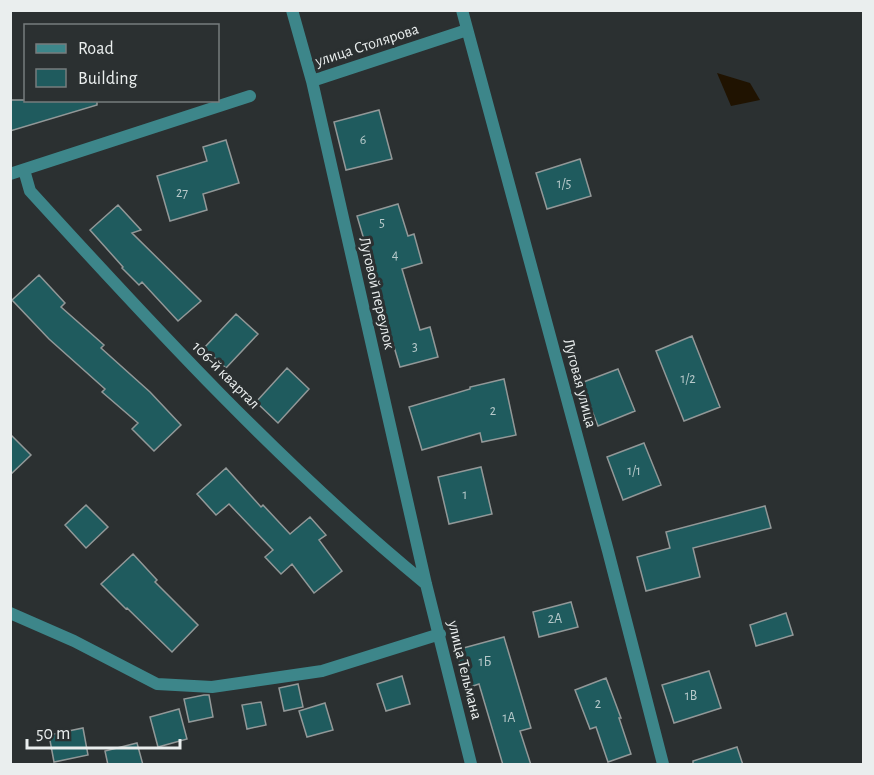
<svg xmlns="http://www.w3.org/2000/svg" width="874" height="775" viewBox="0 0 874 775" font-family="'Alegreya Sans',sans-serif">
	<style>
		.water { fill: #201301 }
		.building { fill: #1f5b5e; stroke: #929898; stroke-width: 1.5 }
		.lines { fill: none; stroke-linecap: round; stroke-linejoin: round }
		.street { stroke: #3d868a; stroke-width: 12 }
		.labels { text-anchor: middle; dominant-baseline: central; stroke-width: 6; stroke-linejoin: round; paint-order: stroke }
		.number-label { font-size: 14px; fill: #b7c9ca }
		.street-label { font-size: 16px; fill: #eaeeee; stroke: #2b3031 }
	</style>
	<rect width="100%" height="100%" fill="#2b3031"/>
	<!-- water -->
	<path class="water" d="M717 73 750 83 760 100 731 106Z"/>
	<!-- building -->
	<path class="building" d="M10 100H97V105L10 131Z
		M379 110 392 159 346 170 334 122Z
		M226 140 239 183 203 194 207 210 170 221 157 176 207 161 203 147Z
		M580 159 591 196 547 209 536 173Z
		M398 204 408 236 414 234 422 263 402 269 420 330 430 327 438 357 400 367 376 286 378 285 367 242 365 243 357 216Z
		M118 205 141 230 132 233 201 301 178 321 142 282 139 285 122 268 123 267 90 230Z
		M39 275 65 303 61 307 104 345 101 348 150 392 181 425 154 451 132 429 138 423 102 392 105 389 49 339 12 300Z
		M236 314 258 334 226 368 204 348Z
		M692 336 720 407 684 421 656 351Z
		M287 368 309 389 278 423 256 402Z
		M618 369 635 411 598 426 581 383Z
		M504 379 516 435 482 442 480 433 422 450 409 407 470 389V387Z
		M10 434 31 455 10 475Z
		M644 443 661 485 623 500 607 457Z
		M481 467 492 514 449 524 438 477Z
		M226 468 261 507 263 505 290 534 310 517 326 535 319 540 342 571 314 593 292 564 281 574 265 557 273 550 229 504 216 515 197 494Z
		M86 505 108 527 86 548 65 525Z
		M765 506 771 528 693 548 700 577 646 591 637 557 670 548 666 532Z
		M133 554 157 580 155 582 198 625 172 652 127 608 126 609 101 584Z
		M571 602 578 627 539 637 533 612Z
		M786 613 793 635 756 646 750 625Z
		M504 637 531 728 520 731 531 765H503L479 684 467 688 456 650Z
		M709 671 721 708 674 723 662 685Z
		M402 676 410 704 386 711 377 684Z
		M606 678 621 718H619L631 754 608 762 596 727 590 729 575 690Z
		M298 684 303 707 284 711 279 688Z
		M204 695H209L213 717 189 722 184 699Z
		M261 702 266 725 247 729 242 705Z
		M325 703 333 730 307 737 299 711Z
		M179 709 187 739 158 747 150 717Z
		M83 728 88 755 54 762 49 735Z
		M137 743 143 765H108L105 751Z
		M737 747 743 765H693V761Z"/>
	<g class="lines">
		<!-- street -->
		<path class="street" d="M292 10 312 81 426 584 471 764
			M462 10 608 551 663 764
			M312 81 467 30
			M24 170 30 191C155 328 282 466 426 584
			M10 174 250 96
			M10 613 74 641 157 684 212 687 322 671 440 634"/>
	</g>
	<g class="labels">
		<!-- number labels -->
		<g class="number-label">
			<text x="363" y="140">6</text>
			<text x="564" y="184">1/5</text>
			<text x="182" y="193">27</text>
			<text x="382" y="223">5</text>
			<text x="395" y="255">4</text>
			<text x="415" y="347">3</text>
			<text x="688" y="379">1/2</text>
			<text x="493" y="411">2</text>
			<text x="634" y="471">1/1</text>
			<text x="465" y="495">1</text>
			<text x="555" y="619">2А</text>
			<text x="485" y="662">1Б</text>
			<text x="691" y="696">1В</text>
			<text x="598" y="704">2</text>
			<text x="509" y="718">1А</text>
		</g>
		<!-- street labels -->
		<g class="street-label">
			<text transform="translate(367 45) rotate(-18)">улица Столярова</text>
			<text transform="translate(377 293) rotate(77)">Луговой переулок</text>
			<text transform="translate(226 375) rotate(45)">106-й квартал</text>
			<text transform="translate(580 383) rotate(75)">Луговая улица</text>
			<text transform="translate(465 670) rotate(76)">улица Тельмана</text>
		</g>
	</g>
	<!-- border -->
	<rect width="874" height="775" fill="none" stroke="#eaeeee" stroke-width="24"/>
	<!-- legend -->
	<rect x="24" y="24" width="195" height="78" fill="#2b3031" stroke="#777c7d" stroke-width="1.5"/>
	<rect x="36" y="44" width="30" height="9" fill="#3d868a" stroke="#777c7d" stroke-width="1.5"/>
	<text x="78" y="54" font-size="18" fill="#eaeeee">Road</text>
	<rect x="36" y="69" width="30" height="18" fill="#1f5b5e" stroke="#777c7d" stroke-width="1.5"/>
	<text x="78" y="84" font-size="18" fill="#eaeeee">Building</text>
	<!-- scale -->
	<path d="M27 739v9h153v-9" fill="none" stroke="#eaeeee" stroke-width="3"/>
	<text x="36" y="739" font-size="18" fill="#eaeeee" stroke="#2b3031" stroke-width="4.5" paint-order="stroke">50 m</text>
</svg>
